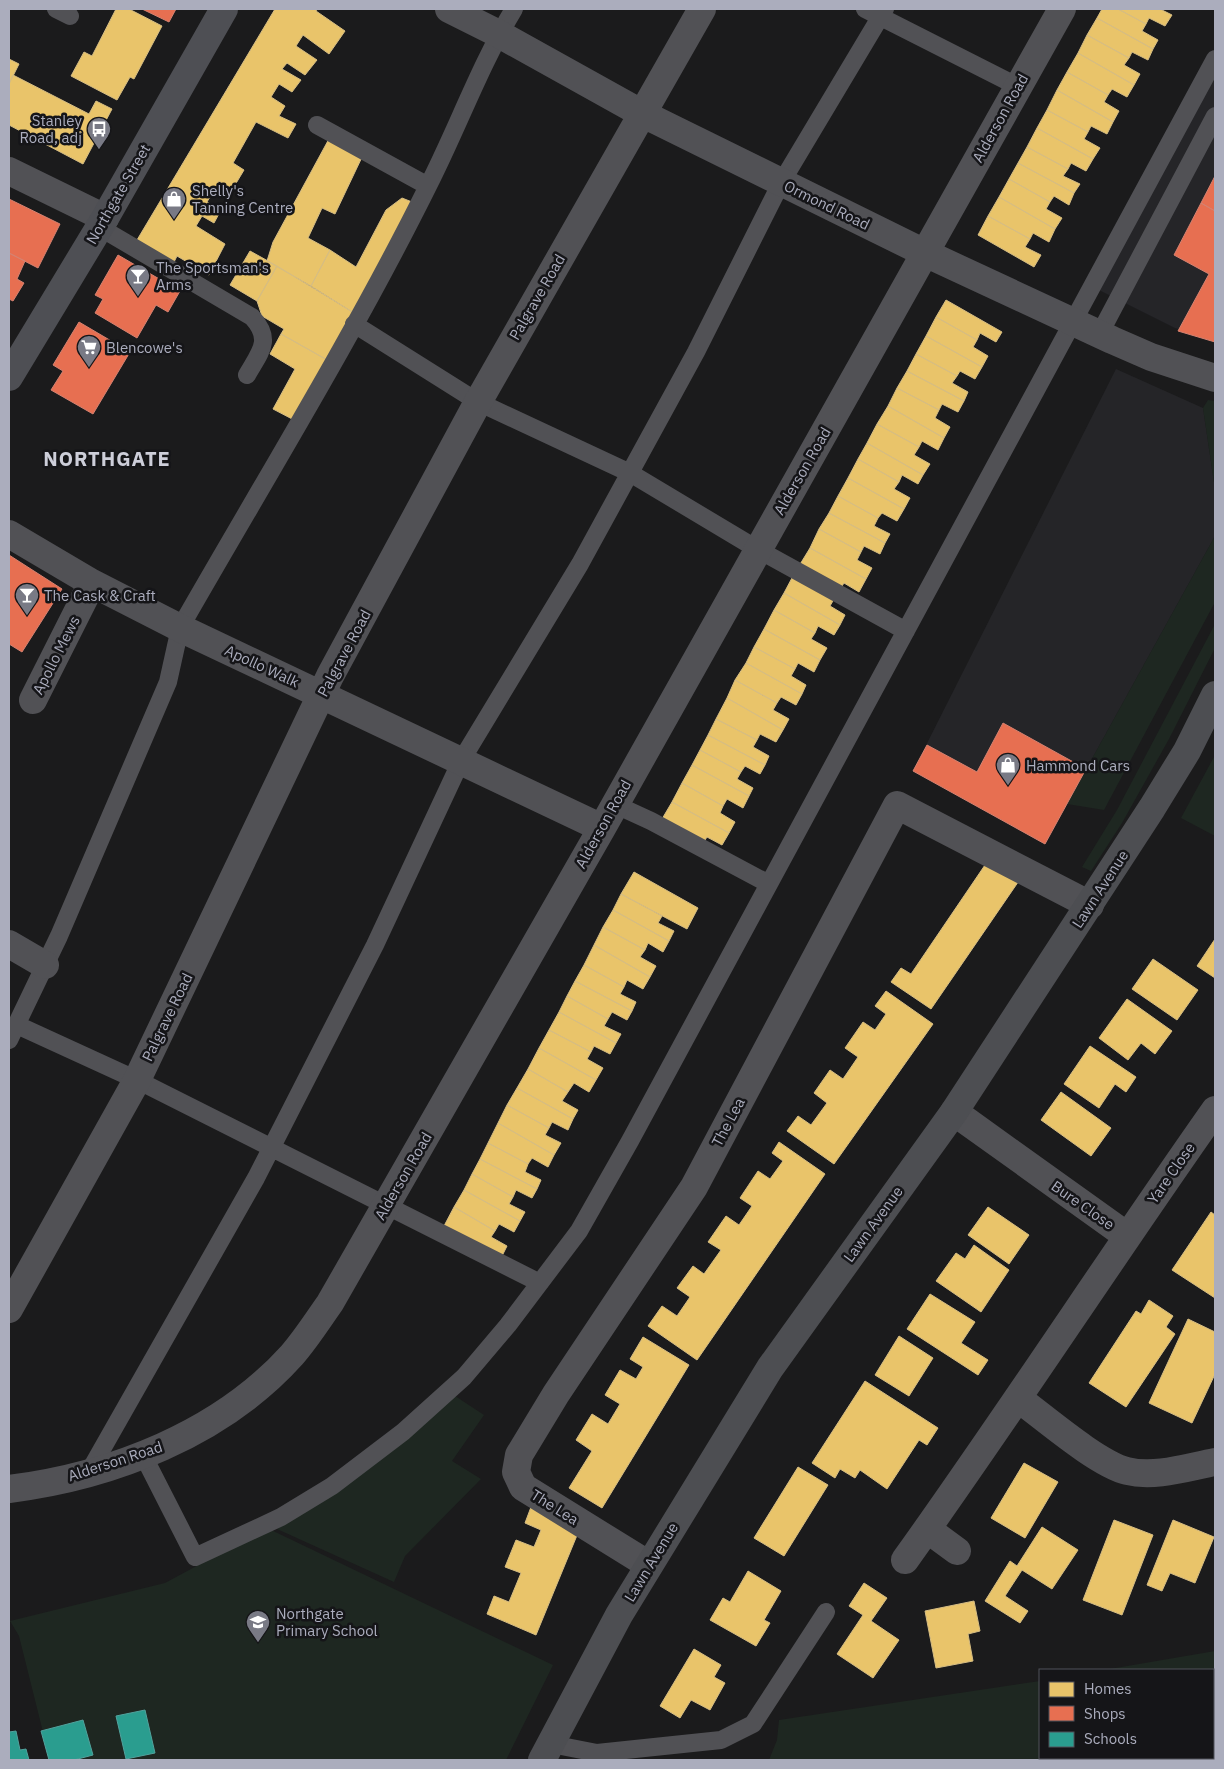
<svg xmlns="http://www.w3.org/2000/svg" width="1224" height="1769" viewBox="0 0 1224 1769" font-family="'IBM Plex Sans',sans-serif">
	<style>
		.built { fill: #252528 }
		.green { fill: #1e2721 }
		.homes { fill: #e9c46a; stroke: #d6bd83 }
		.shops { fill: #e76f51; stroke: #d58271 }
		.schools { fill: #2a9d8f; stroke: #51a29d }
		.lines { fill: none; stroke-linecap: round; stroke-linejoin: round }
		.lane { stroke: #515155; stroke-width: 18 }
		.street { stroke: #515155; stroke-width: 28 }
		.secondary { stroke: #4e4f54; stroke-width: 28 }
		.primary { stroke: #4d4e52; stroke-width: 28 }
		.labels { text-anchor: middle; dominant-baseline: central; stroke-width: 5; stroke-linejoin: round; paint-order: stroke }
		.street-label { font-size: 15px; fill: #abadbd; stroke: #151518 }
		.poi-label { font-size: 15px; fill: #abadbd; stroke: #151518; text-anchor: start }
		.district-label { font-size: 20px; font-weight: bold; letter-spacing: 1px; fill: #cdced9; stroke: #151518 }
	</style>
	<rect width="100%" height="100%" fill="#1b1b1c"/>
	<!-- built -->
	<path class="built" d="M1215 73V340L1175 328 1099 290Z
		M1116 369 1203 408 1215 489V536L1045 844 913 771Z"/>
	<!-- green -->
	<path class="green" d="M1208 400 1215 401V489L1203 408Z
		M1215 536V602L1104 810 1067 804Z
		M1215 624V648L1169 739 1122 823 1091 871 1082 867 1117 810Z
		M1215 755V836L1181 818Z
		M449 1392 484 1415 452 1461 481 1479 405 1556 394 1582 277 1529 327 1496Z
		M267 1528 553 1665 506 1760H50L19 1636 10 1621 165 1583Z
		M1215 1651V1760H769L777 1740 779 1720 1040 1681V1758H1213V1670H1104Z"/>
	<!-- homes -->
	<path class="homes" d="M116 9H129L162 26 134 79 130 77 117 100 71 76 84 52 92 56Z
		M275 9H317L316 11 345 31 329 54 303 35 296 46 317 60 305 75 287 63 282 69 301 80 292 92 279 84 271 97 285 106 279 116 296 124 288 138 256 122 233 163 244 170 232 190 219 181 207 202 221 210 214 223 202 216 196 226 225 244 209 275 177 256 172 266 134 245Z
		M1102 9H1118L1146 24 1142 31 1158 40 1153 49 1097 18Z
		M1118 9H1160L1172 15 1165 26 1149 18 1146 24Z
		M1097 18 1153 49 1148 60 1132 52 1129 58 1087 35Z
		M1087 35 1129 58 1124 65 1140 74 1134 85 1078 53Z
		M1078 53 1134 85 1127 97 1112 89 1108 95 1067 72Z
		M9 59 19 64 9 84Z
		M1067 72 1108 95 1104 102 1119 111 1113 122 1057 90Z
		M13 75 89 114 96 101 112 109 83 164 9 125V84Z
		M1057 90 1113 122 1107 134 1091 126 1088 132 1047 110Z
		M1047 110 1088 132 1084 139 1100 148 1093 159 1037 128Z
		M1037 128 1093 159 1086 171 1071 163 1068 169 1027 147Z
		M330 137 363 155 335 214 322 208 308 238 330 250 311 286 267 261 273 242Z
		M1027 147 1068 169 1063 176 1080 184 1074 193 1018 163Z
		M1018 163 1074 193 1069 205 1054 196 1050 202 1009 179Z
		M1009 179 1050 202 1046 209 1062 218 1055 229 999 197Z
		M999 197 1055 229 1049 242 1033 233 1030 239 988 216Z
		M402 198 412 202 354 313 311 286 330 250 356 267 386 210Z
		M988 216 1030 239 1025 247 1041 255 1034 267 978 235Z
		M250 251 277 266 257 301 230 285Z
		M277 266 354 313 329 361 281 334 284 329 262 316 257 301Z
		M946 300 1002 332 996 342 980 333 977 340 936 317Z
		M936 317 977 340 973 347 988 356 982 367 926 336Z
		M281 334 329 361 296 421 273 409 295 369 270 354Z
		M926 336 982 367 975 379 960 371 957 376 916 354Z
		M916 354 957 376 952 383 968 392 964 401 907 371Z
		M907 371 964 401 958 412 942 404 939 410 897 388Z
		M897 388 939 410 935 418 950 427 944 438 888 406Z
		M888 406 944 438 938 450 922 441 919 447 877 424Z
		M877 424 919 447 914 455 930 464 923 475 867 443Z
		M867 443 923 475 918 484 902 475 899 482 858 459Z
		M858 459 899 482 894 489 910 498 904 509 848 478Z
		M848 478 904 509 897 521 882 513 878 518 838 496Z
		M838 496 878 518 874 526 890 534 885 543 829 513Z
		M829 513 885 543 880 554 864 546 861 552 819 529Z
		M819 529 861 552 857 560 872 568 866 579 810 548Z
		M810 548 866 579 859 592 844 583 840 589 799 566Z
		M793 576 834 599 830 606 845 615 840 625 784 593Z
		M784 593 840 625 834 635 818 626 815 633 774 610Z
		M774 610 815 633 811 639 827 648 820 660 764 629Z
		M764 629 820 660 814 672 798 663 795 669 754 647Z
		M754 647 795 669 791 676 806 685 802 694 746 663Z
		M746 663 802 694 796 705 781 697 777 703 735 680Z
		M735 680 777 703 773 710 789 719 783 730 727 698Z
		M727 698 783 730 776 742 760 734 757 740 716 719Z
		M716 719 757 740 753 747 769 756 765 765 708 735Z
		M708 735 765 765 760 774 745 766 741 772 700 750Z
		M700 750 741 772 737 779 753 788 749 796 692 765Z
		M692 765 749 796 743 808 727 799 723 806 682 783Z
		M682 783 723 806 720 813 735 822 729 833 672 802Z
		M672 802 729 833 722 845 707 837 703 843 662 819Z
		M985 865 1025 872 931 1009 891 982 901 968 911 974Z
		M634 872 698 908 687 929 621 894Z
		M621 894 662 916 658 923 674 931 669 941 613 910Z
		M613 910 669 941 663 952 648 943 645 950 603 927Z
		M603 927 645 950 640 957 656 966 650 977 594 945Z
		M1215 939V978L1197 966Z
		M594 945 650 977 643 989 627 980 624 987 584 965Z
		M1153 959 1198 990 1177 1020 1132 989Z
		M584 965 624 987 620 994 636 1002 632 1011 575 981Z
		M575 981 632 1011 627 1020 612 1012 608 1019 567 996Z
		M886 991 933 1024 834 1164 787 1131 798 1116 811 1125 827 1103 814 1093 830 1070 843 1079 858 1057 845 1048 863 1022 875 1030 886 1014 875 1006Z
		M567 996 608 1019 604 1026 621 1034 616 1043 559 1012Z
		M1127 999 1172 1031 1155 1054 1141 1043 1128 1060 1099 1038Z
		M559 1012 616 1043 610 1054 594 1046 591 1052 549 1030Z
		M549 1030 591 1052 587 1059 603 1068 596 1080 539 1048Z
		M1090 1046 1136 1077 1126 1092 1115 1084 1099 1108 1064 1084Z
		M539 1048 596 1080 589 1092 574 1083 568 1092 528 1069Z
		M528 1069 568 1092 562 1101 578 1110 573 1119 517 1088Z
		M517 1088 573 1119 568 1130 552 1122 549 1128 507 1105Z
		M1061 1092 1111 1128 1091 1156 1041 1120Z
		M507 1105 549 1128 545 1135 561 1143 554 1155 498 1123Z
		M498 1123 554 1155 548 1167 532 1158 528 1164 488 1143Z
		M779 1142 825 1174 697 1360 648 1326 662 1306 677 1316 690 1297 677 1288 693 1266 704 1274 721 1250 708 1242 726 1216 739 1225 752 1206 740 1198 758 1171 770 1179 783 1161 772 1153Z
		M488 1143 528 1164 525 1172 541 1180 537 1189 480 1159Z
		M480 1159 537 1189 532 1198 516 1190 513 1197 472 1174Z
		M472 1174 513 1197 509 1204 525 1212 520 1221 464 1190Z
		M464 1190 520 1221 514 1232 499 1224 495 1231 454 1207Z
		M454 1207 495 1231 491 1237 507 1246 501 1258 444 1226Z
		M988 1207 1029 1235 1009 1264 968 1235Z
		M1211 1212 1215 1215V1298L1172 1270Z
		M974 1245 1009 1270 981 1312 936 1281 956 1253 965 1259Z
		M930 1294 975 1322 961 1343 988 1360 978 1375 907 1329Z
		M1149 1300 1173 1316 1166 1327 1175 1334 1126 1407 1089 1383 1136 1311 1141 1314Z
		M1188 1319 1215 1332V1374L1192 1423 1149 1403Z
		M899 1336 933 1358 909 1396 875 1375Z
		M643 1337 689 1365 602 1508 569 1488 592 1451 576 1440 592 1414 608 1424 620 1404 605 1395 620 1370 636 1379 643 1367 630 1359Z
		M865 1381 938 1428 927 1445 919 1440 887 1489 860 1470 855 1478 840 1469 835 1478 812 1463Z
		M1024 1463 1058 1482 1025 1538 991 1518Z
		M798 1467 828 1485 784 1556 754 1538Z
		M531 1507 580 1528 536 1635 487 1614 494 1596 509 1602 521 1573 505 1567 516 1540 534 1547 541 1530 525 1523Z
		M1114 1520 1153 1535 1122 1615 1083 1600Z
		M1173 1520 1214 1537 1195 1583 1170 1573 1162 1591 1147 1585Z
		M1042 1527 1078 1550 1052 1589 1022 1570 1005 1596 1028 1611 1020 1623 985 1601 1010 1561 1017 1566Z
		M748 1571 781 1591 764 1620 770 1623 756 1646 710 1620 723 1598 730 1602Z
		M864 1583 887 1598 871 1621 899 1640 873 1678 837 1654 863 1615 849 1606Z
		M974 1601 980 1631 968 1634 973 1661 936 1668 925 1611Z
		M694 1649 721 1665 714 1677 725 1683 710 1710 691 1700 680 1718 660 1706Z"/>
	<!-- shops -->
	<path class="shops" d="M142 9H176L169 22Z
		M1215 176V211L1201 203Z
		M9 199 60 224 38 268 9 253Z
		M1201 203 1215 211V342L1178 331 1209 274 1174 255Z
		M9 253 25 261 17 279 24 283 13 301 9 299Z
		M118 255 180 291 168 312 156 305 137 338 95 313 103 299 95 295Z
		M79 322 130 352 93 414 51 390 63 371 53 365Z
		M9 555 62 589 22 652 9 644Z
		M1003 723 1086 769 1045 844 913 771 927 745 977 772Z"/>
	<!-- schools -->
	<path class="schools" d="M145 1710 155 1753 126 1759 116 1716Z
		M83 1720 93 1755 74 1760H49L41 1731Z
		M16 1731 20 1750 26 1749 29 1760H9V1732Z"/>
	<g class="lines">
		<!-- lane -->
		<path class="lane" d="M56 9 70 16
			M865 9 1017 86
			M317 125 428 186
			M99 227 252 317C273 340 260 352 247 375
			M354 324 478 402 630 473 757 549 906 631
			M1099 335 1215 116
			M614 804 651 821 769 884
			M17 1025 137 1080 540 1283
			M9 1040 59 936 168 682 180 628C264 481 353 337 428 186 458 127 480 65 514 9
			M143 1455 195 1557 281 1517 332 1486 403 1432 464 1377 508 1325 579 1231 630 1141 1215 59
			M89 1472 256 1178 375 945 461 761 580 564 696 352 781 183 885 9
			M551 1744 597 1753 721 1740 753 1724 826 1612"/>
		<!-- street -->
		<path class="street" d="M449 9 499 34 641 113 925 253 1112 340 1151 357 1215 378
			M9 171 105 218
			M9 534 92 583 180 628 602 828
			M33 700 92 583
			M9 944 45 965
			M954 1112 1127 1236
			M9 1309 137 1080 330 676 478 402 702 9
			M1019 1399C1046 1419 1098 1464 1127 1471 1155 1478 1188 1467 1215 1462
			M9 1489C112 1476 221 1434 292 1355 306 1339 318 1320 330 1303L602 828 1062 9
			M927 1529 957 1551
			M905 1560C1011 1412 1110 1259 1215 1110
			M649 1565 523 1487 516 1472 519 1455 556 1394 694 1187 897 805 1090 905"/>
		<!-- secondary -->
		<path class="secondary" d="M9 377 105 218 224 9"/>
		<!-- primary -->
		<path class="primary" d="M542 1760 619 1615 770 1368 954 1112 1152 808 1187 751 1215 695"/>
	</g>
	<!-- icons -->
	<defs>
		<g id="bus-pin" transform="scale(1.25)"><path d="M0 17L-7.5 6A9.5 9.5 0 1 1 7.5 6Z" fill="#797a85" stroke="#151518"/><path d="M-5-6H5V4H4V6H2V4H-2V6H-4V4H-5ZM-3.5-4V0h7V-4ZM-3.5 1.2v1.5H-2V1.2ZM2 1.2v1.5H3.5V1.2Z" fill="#fff"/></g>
		<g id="shop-pin" transform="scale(1.25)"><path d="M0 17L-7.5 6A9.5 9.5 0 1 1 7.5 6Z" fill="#797a85" stroke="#151518"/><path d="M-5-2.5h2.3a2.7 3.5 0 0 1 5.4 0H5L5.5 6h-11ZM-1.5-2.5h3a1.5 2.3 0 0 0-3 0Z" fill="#fff"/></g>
		<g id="bar-pin" transform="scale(1.25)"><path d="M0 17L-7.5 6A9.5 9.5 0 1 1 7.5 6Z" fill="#797a85" stroke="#151518"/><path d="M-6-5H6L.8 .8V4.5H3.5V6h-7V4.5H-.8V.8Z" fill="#fff"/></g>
		<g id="supermarket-pin" transform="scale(1.25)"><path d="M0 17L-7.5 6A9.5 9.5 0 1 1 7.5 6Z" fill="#797a85" stroke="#151518"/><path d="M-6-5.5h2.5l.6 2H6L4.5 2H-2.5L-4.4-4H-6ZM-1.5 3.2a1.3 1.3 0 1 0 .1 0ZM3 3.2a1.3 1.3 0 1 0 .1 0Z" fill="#fff"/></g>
		<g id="school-pin" transform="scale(1.25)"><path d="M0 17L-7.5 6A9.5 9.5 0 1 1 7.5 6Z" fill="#797a85" stroke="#151518"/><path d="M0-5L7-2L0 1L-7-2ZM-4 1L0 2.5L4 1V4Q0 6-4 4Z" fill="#fff"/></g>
	</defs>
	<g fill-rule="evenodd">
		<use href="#bus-pin" x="99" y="129"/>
		<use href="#shop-pin" x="174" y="199"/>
		<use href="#bar-pin" x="138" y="276"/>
		<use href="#supermarket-pin" x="89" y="347"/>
		<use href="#bar-pin" x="27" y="595"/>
		<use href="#shop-pin" x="1008" y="765"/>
		<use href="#school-pin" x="258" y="1622"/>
	</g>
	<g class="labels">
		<!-- street labels -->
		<g class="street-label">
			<text transform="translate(1000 118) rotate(-61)">Alderson Road</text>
			<text transform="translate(118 194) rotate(-60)">Northgate Street</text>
			<text transform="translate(827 205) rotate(26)">Ormond Road</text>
			<text transform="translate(537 297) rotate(-60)">Palgrave Road</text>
			<text transform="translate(802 471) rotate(-60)">Alderson Road</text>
			<text transform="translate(344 653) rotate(-62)">Palgrave Road</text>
			<text transform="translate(56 655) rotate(-63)">Apollo Mews</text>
			<text transform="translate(262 666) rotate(25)">Apollo Walk</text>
			<text transform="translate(603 824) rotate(-61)">Alderson Road</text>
			<text transform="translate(1100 889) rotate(-57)">Lawn Avenue</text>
			<text transform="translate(167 1017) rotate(-64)">Palgrave Road</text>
			<text transform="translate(728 1122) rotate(-62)">The Lea</text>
			<text transform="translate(1171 1173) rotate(-55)">Yare Close</text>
			<text transform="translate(403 1176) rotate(-60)">Alderson Road</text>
			<text transform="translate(1083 1205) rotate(35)">Bure Close</text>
			<text transform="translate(873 1224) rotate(-54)">Lawn Avenue</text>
			<text transform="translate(115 1461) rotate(-18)">Alderson Road</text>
			<text transform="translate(555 1507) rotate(32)">The Lea</text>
			<text transform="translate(651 1562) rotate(-59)">Lawn Avenue</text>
		</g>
		<!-- poi labels -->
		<g class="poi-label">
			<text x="82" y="120" text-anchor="end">Stanley<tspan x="82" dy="17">Road, adj</tspan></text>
			<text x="192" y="190">Shelly's<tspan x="192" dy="17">Tanning Centre</tspan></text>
			<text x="156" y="267">The Sportsman's<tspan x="156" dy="17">Arms</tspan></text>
			<text x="106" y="347">Blencowe's</text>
			<text x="44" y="595">The Cask &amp; Craft</text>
			<text x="1026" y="765">Hammond Cars</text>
			<text x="276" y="1613">Northgate<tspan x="276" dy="17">Primary School</tspan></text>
		</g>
		<!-- district labels -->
		<g class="district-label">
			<text x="107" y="458">NORTHGATE</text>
		</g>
	</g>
	<!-- border -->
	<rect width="1224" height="1769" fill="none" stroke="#abadbd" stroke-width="20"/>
	<!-- legend -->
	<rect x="1039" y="1669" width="175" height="90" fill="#151518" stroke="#51525a"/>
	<rect x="1049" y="1682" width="25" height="15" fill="#e9c46a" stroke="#51525a"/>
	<text x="1084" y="1694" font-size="15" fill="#abadbd">Homes</text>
	<rect x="1049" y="1706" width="25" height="15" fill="#e76f51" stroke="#51525a"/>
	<text x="1084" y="1719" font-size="15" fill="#abadbd">Shops</text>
	<rect x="1049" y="1732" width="25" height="15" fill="#2a9d8f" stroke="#51525a"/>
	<text x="1084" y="1744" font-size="15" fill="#abadbd">Schools</text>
</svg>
